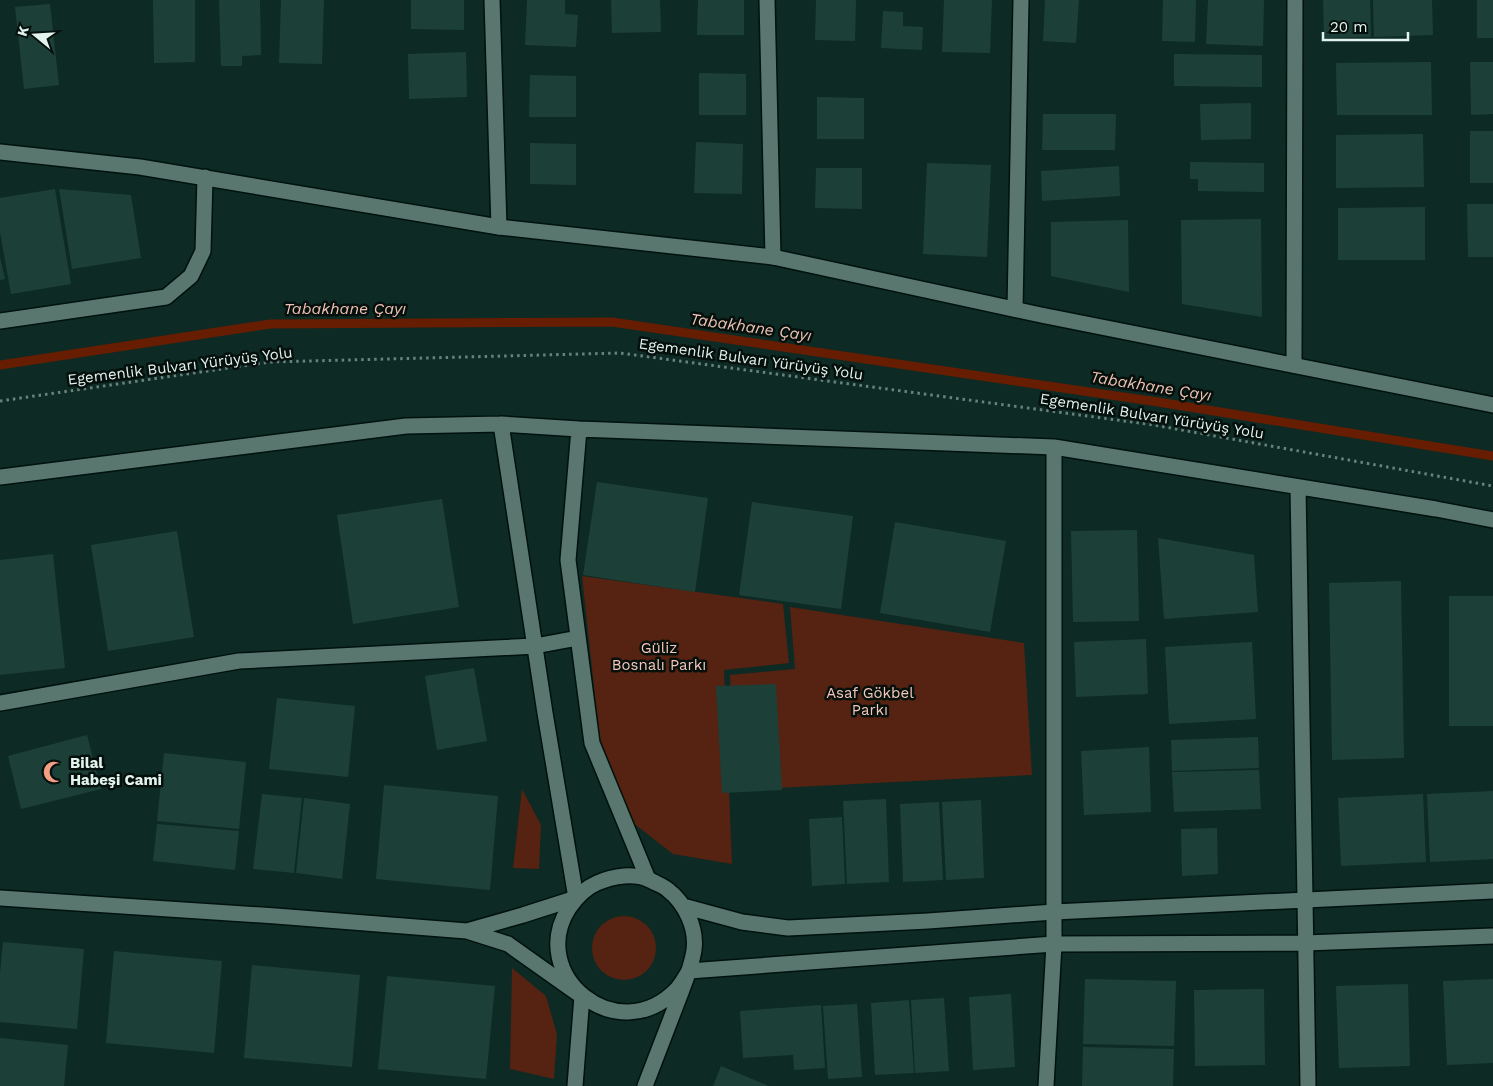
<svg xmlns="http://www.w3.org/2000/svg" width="1493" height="1086" viewBox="0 0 1493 1086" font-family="'Work Sans',sans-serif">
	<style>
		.green { fill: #562211 }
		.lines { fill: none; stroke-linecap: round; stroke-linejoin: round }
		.stream { stroke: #671d01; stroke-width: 9 }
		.building { fill: #1c4038 }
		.street-casing { stroke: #00120d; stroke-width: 18 }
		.secondary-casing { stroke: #00120d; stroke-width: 18 }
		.path { stroke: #6a827c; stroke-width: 3; stroke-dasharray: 2.5 4; stroke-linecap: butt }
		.street { stroke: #59776f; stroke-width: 15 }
		.secondary { stroke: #59776f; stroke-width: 15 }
		.labels { text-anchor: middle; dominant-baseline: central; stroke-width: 5; stroke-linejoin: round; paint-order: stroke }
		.street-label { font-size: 15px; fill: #e2f2ed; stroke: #05100d }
		.park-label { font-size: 15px; fill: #f5c7b8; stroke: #05100d }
		.poi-label { font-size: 15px; font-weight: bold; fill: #e2f2ed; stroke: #05100d; text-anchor: start }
		.water-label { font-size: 16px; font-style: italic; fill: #f0c2b4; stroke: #05100d }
	</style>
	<rect width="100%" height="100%" fill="#0d2a24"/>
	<!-- green -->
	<path class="green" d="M582 576 783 604 789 663 724 670 732 864 673 854 628 819 600 742Z
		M790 607 1024 643 1032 775 735 790 730 675 795 669Z
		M522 789 541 825 539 869 513 868Z
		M592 948a32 32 0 1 1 64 0a32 32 0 1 1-64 0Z
		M512 968 546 996 557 1034 554 1079 510 1069Z"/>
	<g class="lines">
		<!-- stream -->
		<path class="stream" d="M0 365 270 324 612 322 1158 402 1493 456"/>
	</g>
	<!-- building -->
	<path class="building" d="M153 0H195V62L154 63Z
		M219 0H260L261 55 242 56V66H221Z
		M281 0H324L322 64 279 63Z
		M411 0H464V30L411 29Z
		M527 0H565V14L578 15 576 47 525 45Z
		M611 0H660L661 32 612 33Z
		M698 0H744V35H697Z
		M816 0H856L855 41 815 40Z
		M944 0H992L990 53 942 52Z
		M1045 0H1079L1076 43 1043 41Z
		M1163 0H1196L1195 42 1162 41Z
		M1208 0H1264L1263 46 1206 44Z
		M1323 0H1370L1371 37 1324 38Z
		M1373 0H1432L1433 35 1374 37Z
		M1477 0H1493V38H1477Z
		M50 4 59 85 24 89 15 7Z
		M883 11 903 12V26L923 27 922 50 881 48Z
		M466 52 467 97 409 99 408 54Z
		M1174 54 1262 55V87L1174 86Z
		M1431 62 1432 115H1337L1336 63Z
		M1470 62H1493V114L1471 115Z
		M699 73 746 74V115H699Z
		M530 75 576 76V117H529Z
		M817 97 864 98V139H817Z
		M1251 103V139L1201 140 1200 104Z
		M1043 114H1116L1115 150H1042Z
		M1470 131H1493V183H1470Z
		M1423 134 1424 187 1336 188V135Z
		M696 142 743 144 742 194 694 193Z
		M530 143 576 144V185L530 184Z
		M1190 162 1264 163V192L1198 191V179H1190Z
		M927 163 991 165 987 257 923 254Z
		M1119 166 1120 196 1042 201 1041 171Z
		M816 168H862V209L815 208Z
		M55 189 71 284 11 294 0 232V198Z
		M59 189 131 195 141 258 72 269Z
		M1467 204H1493V257H1468Z
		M1425 207V260H1338V208Z
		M1261 219 1262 317 1182 304 1181 220Z
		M1128 220 1129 292 1051 276V222Z
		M0 257 5 279 0 280Z
		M597 482 708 498 695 592 583 575Z
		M442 499 459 607 353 624 337 515Z
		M752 502 853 516 841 609 739 595Z
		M895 522 1006 541 990 632 880 613Z
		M1137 530 1139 621 1073 622 1071 531Z
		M177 531 194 637 108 651 91 545Z
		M1158 538 1254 555 1258 612 1164 619Z
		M53 554 65 668 0 675V560Z
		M1401 581 1404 758 1332 760 1329 583Z
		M1449 596H1493V726H1449Z
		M1146 639 1148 694 1076 697 1074 642Z
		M1252 642 1256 719 1169 724 1165 647Z
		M474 668 487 741 437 750 425 676Z
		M776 684 782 790 722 793 716 686Z
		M277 698 355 706 348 777 269 769Z
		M87 735 101 789 21 809 8 756Z
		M1258 737 1259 768 1172 771 1171 740Z
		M1149 747 1151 812 1084 815 1081 751Z
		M164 753 246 762 239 829 157 821Z
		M1259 770 1261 809 1174 812 1172 772Z
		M384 785 498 796 490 890 376 879Z
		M1493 791V859L1430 862 1427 794Z
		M262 794 302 798 294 873 253 869Z
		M1423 794 1426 862 1341 866 1338 798Z
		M304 798 350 804 342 879 296 873Z
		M886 799 889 882 847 884 843 801Z
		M981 800 984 878 946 880 942 802Z
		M939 802 943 880 903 882 900 804Z
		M842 817 845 884 812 886 809 819Z
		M157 824 239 831 235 870 153 861Z
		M1217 828 1218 874 1182 876 1181 829Z
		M3 942 84 949 77 1029 0 1022V973Z
		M114 951 222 961 214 1053 106 1043Z
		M252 965 360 975 352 1067 244 1058Z
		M387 976 495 986 486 1079 378 1069Z
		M1085 979 1176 981 1174 1046 1083 1044Z
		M1493 979V1063L1447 1065 1443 981Z
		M1408 984 1410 1066 1339 1068 1336 986Z
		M1264 989 1265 1065 1195 1066 1194 990Z
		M1011 994 1015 1067 973 1070 969 997Z
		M944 998 949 1071 915 1073 911 1000Z
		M909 1000 914 1073 875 1075 871 1003Z
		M857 1004 862 1077 828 1079 823 1006Z
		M821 1005 825 1068 794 1070 793 1055 743 1058 740 1011Z
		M0 1038 68 1045 64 1086H0Z
		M1083 1047 1174 1049 1173 1086H1082Z
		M721 1066 769 1086H713Z"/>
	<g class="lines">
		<!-- street casing -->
		<g class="street-casing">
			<path id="street" d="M492 0 499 227
				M767 0 773 257
				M1015 309 1021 0
				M0 321 166 297 191 276 203 251 205 177
				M1294 365 1295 0
				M579 429 568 560 592 743 648 879
				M0 477 406 426 501 424 579 429 1054 447 1436 509 1493 520
				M1298 487 1305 899
				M0 703 239 661 535 646 578 638
				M0 898 276 916 467 931 508 944 577 993
				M467 931 523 915 576 898 545 713 501 424
				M1046 1086 1054 944V447"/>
		</g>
		<!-- secondary casing -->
		<g class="secondary-casing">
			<path id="secondary" d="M0 152 140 167 499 227 773 257 1041 315 1493 405
				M1305 899 1308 1086
				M683 906 742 922 788 928 928 921 1054 912 1493 891
				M689 971 1054 944 1305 943 1493 936
				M575 1086 582 996
				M645 1086C655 1060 665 1034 675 1008 682 989 691 970 694 950 697 928 685 903 668 890 664 886 657 884 652 881 635 872 613 876 597 883 585 888 576 898 569 908 526 975 617 1050 676 990 681 985 685 977 689 971"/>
		</g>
		<!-- path -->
		<path class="path" d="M0 401 270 362 620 353 1154 425 1493 486"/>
		<!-- street -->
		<use href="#street" class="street"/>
		<!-- secondary -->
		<use href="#secondary" class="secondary"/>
	</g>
	<!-- icons -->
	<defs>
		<g id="mosque-bare" transform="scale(1.725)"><path d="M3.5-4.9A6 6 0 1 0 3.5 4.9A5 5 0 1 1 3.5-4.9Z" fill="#f39f84" stroke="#05100d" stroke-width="2.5" paint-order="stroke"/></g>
	</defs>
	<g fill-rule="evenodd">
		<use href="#mosque-bare" x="54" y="772"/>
	</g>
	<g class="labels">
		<!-- street labels -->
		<g class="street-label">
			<text transform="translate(751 359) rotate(8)">Egemenlik Bulvarı Yürüyüş Yolu</text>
			<text transform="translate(180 366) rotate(-7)">Egemenlik Bulvarı Yürüyüş Yolu</text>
			<text transform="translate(1152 416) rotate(9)">Egemenlik Bulvarı Yürüyüş Yolu</text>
		</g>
		<!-- park labels -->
		<g class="park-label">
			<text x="659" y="648">Güliz<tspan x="659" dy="17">Bosnalı Parkı</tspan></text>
			<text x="870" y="693">Asaf Gökbel<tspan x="870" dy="17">Parkı</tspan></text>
		</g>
		<!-- poi labels -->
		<g class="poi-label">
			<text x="70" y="763">Bilal<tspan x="70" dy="17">Habeşi Cami</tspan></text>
		</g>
		<!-- water labels -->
		<g class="water-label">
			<text x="345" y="308">Tabakhane Çayı</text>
			<text transform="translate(751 327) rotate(8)">Tabakhane Çayı</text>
			<text transform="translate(1151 386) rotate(9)">Tabakhane Çayı</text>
		</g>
	</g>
	<!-- north arrow -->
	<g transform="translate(35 35) rotate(288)" stroke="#05100d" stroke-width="4" paint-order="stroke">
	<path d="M0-4L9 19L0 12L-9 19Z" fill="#e2f2ed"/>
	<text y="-8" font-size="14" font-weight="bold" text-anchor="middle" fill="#e2f2ed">K</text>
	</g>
	<!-- scale -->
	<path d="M1323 32v8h85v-8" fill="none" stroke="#e2f2ed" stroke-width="2.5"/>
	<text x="1330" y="32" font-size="15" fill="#e2f2ed" stroke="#05100d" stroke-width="4" paint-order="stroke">20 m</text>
</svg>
